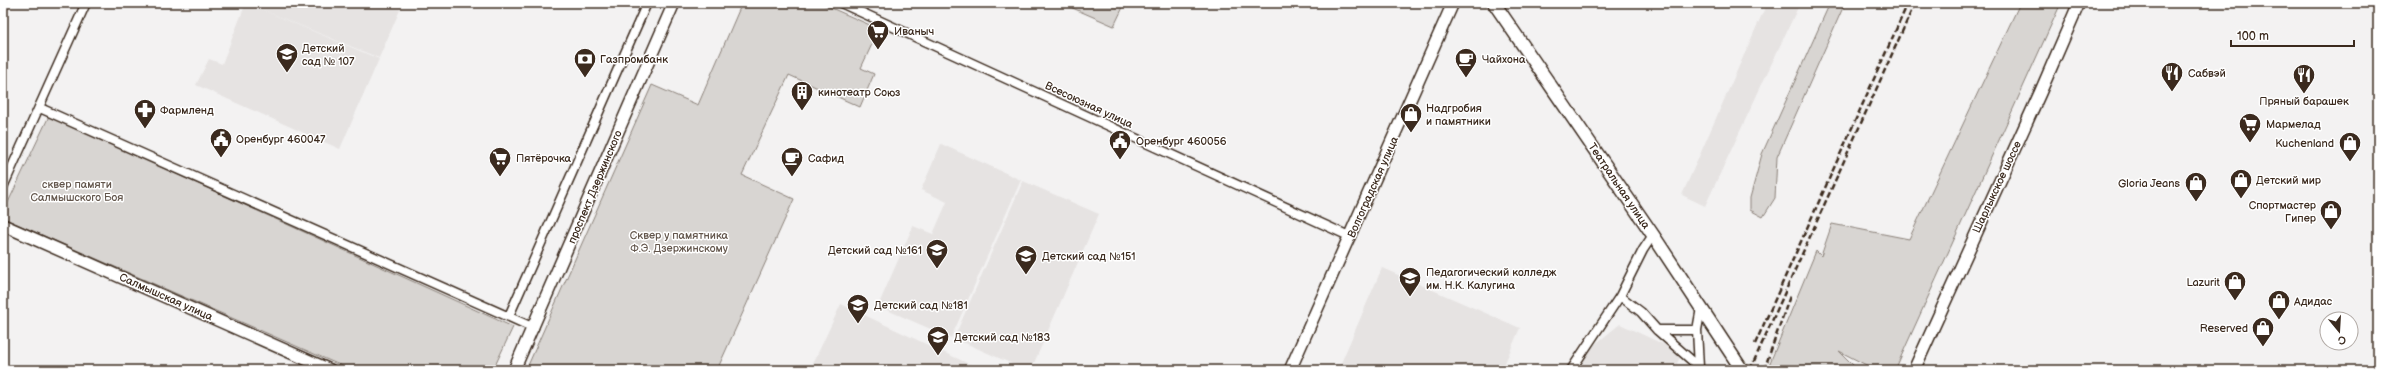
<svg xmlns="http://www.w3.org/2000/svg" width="2381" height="373" viewBox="0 0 2381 373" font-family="'Balsamiq Sans',sans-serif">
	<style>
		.built { fill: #e6e3e2 }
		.green { fill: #d8d5d2; stroke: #8a8078 }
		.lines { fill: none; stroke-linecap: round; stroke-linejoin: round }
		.street-casing { stroke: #3b2a1e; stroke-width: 11 }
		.secondary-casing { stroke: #3b2a1e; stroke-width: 14 }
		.primary-casing { stroke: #3b2a1e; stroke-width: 15 }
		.street { stroke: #fff; stroke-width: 8 }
		.secondary { stroke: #fff; stroke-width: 11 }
		.primary { stroke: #fff; stroke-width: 12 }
		.rail { stroke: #3b2a1e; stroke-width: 2.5; stroke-dasharray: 6 3; stroke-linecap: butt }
		.labels { text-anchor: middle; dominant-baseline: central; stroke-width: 3; stroke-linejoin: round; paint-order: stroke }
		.poi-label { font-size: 11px; fill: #3b2a1e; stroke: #fff; text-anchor: start }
		.street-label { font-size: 11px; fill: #3b2a1e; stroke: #fff }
		.park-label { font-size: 11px; fill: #62554b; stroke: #fff }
	</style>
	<rect width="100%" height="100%" fill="#f3f2f2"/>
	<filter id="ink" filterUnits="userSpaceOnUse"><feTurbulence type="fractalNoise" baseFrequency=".025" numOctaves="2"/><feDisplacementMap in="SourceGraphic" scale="8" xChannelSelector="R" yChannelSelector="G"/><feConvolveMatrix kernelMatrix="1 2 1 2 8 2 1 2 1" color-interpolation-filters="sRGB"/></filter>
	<g filter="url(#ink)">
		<!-- built -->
		<path class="built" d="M246 3H403L379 58Z
			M246 3 379 59 340 149 196 85 209 59 222 64Z
			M1767 3H1800L1705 206 1682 195Z
			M941 144 1021 180 951 338 878 306 913 226 933 234 947 202 921 190Z
			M1023 181 1099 214 1031 370H1026L954 338Z
			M1382 268 1520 328 1502 370H1338Z
			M841 304 928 345 982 370H810Z
			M1620 324 1682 353 1674 370H1580L1588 350Z"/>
		<!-- green -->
		<path class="green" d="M742 3H820L879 29 861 68 874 74 860 107 789 75 742 175 794 199 717 370H526L652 85 698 105Z
			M1061 3H1125L1114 26Z
			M1830 3H1845L1777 157 1775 198 1763 217 1750 210V198L1762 154Z
			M2020 3H2061L1895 370H1876L1839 351 1858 370H1767L1816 251 1821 256 1832 224 1909 239Z
			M49 116 513 327 493 370H351L3 218V213Z"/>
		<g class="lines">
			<!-- street casing -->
			<g class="street-casing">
				<path id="street" d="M841 3 1351 237
					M40 108 534 328
					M3 187 86 3
					M1620 296 1641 312 1657 330 1698 366
					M509 316 647 3
					M1657 330H1697
					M1699 367 1697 330 1701 308
					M1571 370 1620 296 1643 250 1653 235"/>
			</g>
			<!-- secondary casing -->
			<g class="secondary-casing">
				<path id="secondary" d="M3 225 330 370
					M514 370 674 3
					M1290 370 1453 3
					M1914 370 2040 93 2079 3"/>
			</g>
			<!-- primary casing -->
			<g class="primary-casing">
				<path id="primary" d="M1494 3 1653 235 1742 370"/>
			</g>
			<!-- street -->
			<use href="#street" class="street"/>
			<!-- secondary -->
			<use href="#secondary" class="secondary"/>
			<!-- primary -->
			<use href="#primary" class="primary"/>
			<!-- rail -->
			<path class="rail" d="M1755 344 1908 3
				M1750 370 1915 3
				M1764 370 1790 296"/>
		</g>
	</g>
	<!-- icons -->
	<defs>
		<g id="supermarket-pin" transform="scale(1.15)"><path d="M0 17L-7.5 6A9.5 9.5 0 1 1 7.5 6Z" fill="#3b2a1e" stroke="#fff"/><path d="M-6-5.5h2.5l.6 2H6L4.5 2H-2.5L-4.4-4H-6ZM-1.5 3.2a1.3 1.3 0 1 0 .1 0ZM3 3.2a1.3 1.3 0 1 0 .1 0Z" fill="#fff"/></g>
		<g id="school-pin" transform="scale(1.15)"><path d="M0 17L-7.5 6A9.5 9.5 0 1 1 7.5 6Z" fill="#3b2a1e" stroke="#fff"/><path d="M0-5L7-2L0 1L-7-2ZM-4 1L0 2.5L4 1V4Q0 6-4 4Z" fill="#fff"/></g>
		<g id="bank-pin" transform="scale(1.15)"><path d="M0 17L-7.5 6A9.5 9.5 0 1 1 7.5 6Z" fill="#3b2a1e" stroke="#fff"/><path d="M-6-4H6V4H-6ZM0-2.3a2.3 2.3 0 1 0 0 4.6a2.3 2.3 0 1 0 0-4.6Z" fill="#fff"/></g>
		<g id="cafe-pin" transform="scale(1.15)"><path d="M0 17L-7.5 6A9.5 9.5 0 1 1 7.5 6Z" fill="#3b2a1e" stroke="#fff"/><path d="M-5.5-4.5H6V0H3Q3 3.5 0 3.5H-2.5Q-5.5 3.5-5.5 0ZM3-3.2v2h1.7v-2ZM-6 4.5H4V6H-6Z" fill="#fff"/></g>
		<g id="restaurant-pin" transform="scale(1.15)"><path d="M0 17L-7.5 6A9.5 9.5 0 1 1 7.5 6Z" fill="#3b2a1e" stroke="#fff"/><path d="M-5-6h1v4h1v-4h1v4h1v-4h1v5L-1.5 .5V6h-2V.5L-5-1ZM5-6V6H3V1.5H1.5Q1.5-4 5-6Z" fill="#fff"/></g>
		<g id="building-pin" transform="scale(1.15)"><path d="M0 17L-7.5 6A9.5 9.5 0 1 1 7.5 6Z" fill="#3b2a1e" stroke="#fff"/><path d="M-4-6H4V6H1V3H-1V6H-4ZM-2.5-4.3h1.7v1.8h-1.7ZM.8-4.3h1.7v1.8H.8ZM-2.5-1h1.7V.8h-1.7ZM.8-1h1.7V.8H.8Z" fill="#fff"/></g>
		<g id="pharmacy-pin" transform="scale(1.15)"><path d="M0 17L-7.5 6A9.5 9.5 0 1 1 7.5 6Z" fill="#3b2a1e" stroke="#fff"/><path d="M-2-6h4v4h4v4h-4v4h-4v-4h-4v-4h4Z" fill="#fff"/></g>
		<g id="shop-pin" transform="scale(1.15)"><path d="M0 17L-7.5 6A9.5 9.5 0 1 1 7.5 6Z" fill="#3b2a1e" stroke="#fff"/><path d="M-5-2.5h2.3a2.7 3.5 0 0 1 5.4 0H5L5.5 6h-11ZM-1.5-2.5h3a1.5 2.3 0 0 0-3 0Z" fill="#fff"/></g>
		<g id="civic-pin" transform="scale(1.15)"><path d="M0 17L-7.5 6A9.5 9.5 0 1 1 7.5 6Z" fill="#3b2a1e" stroke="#fff"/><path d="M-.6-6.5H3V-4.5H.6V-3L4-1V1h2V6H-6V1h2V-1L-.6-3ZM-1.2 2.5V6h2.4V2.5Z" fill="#fff"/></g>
		<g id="university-pin" transform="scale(1.15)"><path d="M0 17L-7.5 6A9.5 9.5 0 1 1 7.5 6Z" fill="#3b2a1e" stroke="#fff"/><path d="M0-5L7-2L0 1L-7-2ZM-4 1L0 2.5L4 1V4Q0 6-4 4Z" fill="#fff"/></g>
	</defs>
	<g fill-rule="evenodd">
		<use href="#supermarket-pin" x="878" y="31"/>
		<use href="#school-pin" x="287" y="54"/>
		<use href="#bank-pin" x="585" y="59"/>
		<use href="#cafe-pin" x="1466" y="59"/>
		<use href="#restaurant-pin" x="2172" y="73"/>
		<use href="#restaurant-pin" x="2304" y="75"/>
		<use href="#building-pin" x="802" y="92"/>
		<use href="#pharmacy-pin" x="145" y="110"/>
		<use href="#shop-pin" x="1411" y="114"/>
		<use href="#supermarket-pin" x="2250" y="124"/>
		<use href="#civic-pin" x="221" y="139"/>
		<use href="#civic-pin" x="1120" y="141"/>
		<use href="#shop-pin" x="2350" y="143"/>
		<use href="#supermarket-pin" x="500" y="158"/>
		<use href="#cafe-pin" x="792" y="158"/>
		<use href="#shop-pin" x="2241" y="180"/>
		<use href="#shop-pin" x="2196" y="183"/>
		<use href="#shop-pin" x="2331" y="211"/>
		<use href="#school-pin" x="937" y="250"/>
		<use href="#school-pin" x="1026" y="256"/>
		<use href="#university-pin" x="1410" y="278"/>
		<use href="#shop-pin" x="2235" y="282"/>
		<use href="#shop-pin" x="2279" y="301"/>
		<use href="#school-pin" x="858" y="305"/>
		<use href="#shop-pin" x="2263" y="328"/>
		<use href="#school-pin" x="938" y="337"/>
	</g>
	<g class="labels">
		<!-- poi labels -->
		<g class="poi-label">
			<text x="894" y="31">Иваныч</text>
			<text x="302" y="48">Детский<tspan x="302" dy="13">сад № 107</tspan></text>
			<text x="600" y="59">Газпромбанк</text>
			<text x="1482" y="59">Чайхона</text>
			<text x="2188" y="73">Сабвэй</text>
			<text x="818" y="92">кинотеатр Союз</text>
			<text x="2304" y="101" text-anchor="middle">Пряный барашек</text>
			<text x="1426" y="108">Надгробия<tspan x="1426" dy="13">и памятники</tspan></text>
			<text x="160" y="110">Фармленд</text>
			<text x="2266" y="124">Мармелад</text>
			<text x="236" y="139">Оренбург 460047</text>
			<text x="1136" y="141">Оренбург 460056</text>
			<text x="2334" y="143" text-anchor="end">Kuchenland</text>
			<text x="516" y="158">Пятёрочка</text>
			<text x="808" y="158">Сафид</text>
			<text x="2256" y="180">Детский мир</text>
			<text x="2180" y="183" text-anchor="end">Gloria Jeans</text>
			<text x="2316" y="205" text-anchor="end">Спортмастер<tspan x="2316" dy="13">Гипер</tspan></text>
			<text x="922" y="250" text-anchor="end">Детский сад №161</text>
			<text x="1042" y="256">Детский сад №151</text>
			<text x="1426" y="272">Педагогический колледж<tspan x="1426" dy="13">им. Н.К. Калугина</tspan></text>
			<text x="2220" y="282" text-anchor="end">Lazurit</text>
			<text x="2294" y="301">Адидас</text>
			<text x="874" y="305">Детский сад №181</text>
			<text x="2248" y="328" text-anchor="end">Reserved</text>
			<text x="954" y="337">Детский сад №183</text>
		</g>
		<!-- street labels -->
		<g class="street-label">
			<text transform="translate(1089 105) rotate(25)">Всесоюзная улица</text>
			<text transform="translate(1619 186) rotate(56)">Театральная улица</text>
			<text transform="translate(595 187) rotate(-67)">проспект Дзержинского</text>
			<text transform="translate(1373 187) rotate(-66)">Волгоградская улица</text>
			<text transform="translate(1997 187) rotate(-65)">Шарлыкское шоссе</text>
			<text transform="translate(166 297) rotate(24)">Салмышская улица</text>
		</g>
		<!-- park labels -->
		<g class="park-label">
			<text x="77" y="184">сквер памяти<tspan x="77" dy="13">Салмышского Боя</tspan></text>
			<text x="679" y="235">Сквер у памятника<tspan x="679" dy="13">Ф.Э. Дзержинскому</tspan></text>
		</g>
	</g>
	<!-- margin -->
	<rect width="2381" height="373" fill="none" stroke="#fff" stroke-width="16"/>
	<rect x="8" y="8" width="2365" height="357" fill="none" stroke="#3b2a1e" stroke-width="1.5" filter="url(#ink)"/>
	<!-- north arrow -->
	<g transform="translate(2339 331) rotate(162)"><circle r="19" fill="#ffffff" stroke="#b1aaa5"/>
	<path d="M0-3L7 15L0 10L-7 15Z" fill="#3b2a1e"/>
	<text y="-6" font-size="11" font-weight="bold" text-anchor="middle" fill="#3b2a1e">С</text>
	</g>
	<!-- scale -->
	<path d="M2231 40v6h123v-6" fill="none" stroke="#3b2a1e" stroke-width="2"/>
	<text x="2237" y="40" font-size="12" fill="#3b2a1e" stroke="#ffffff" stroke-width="3" paint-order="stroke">100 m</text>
</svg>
